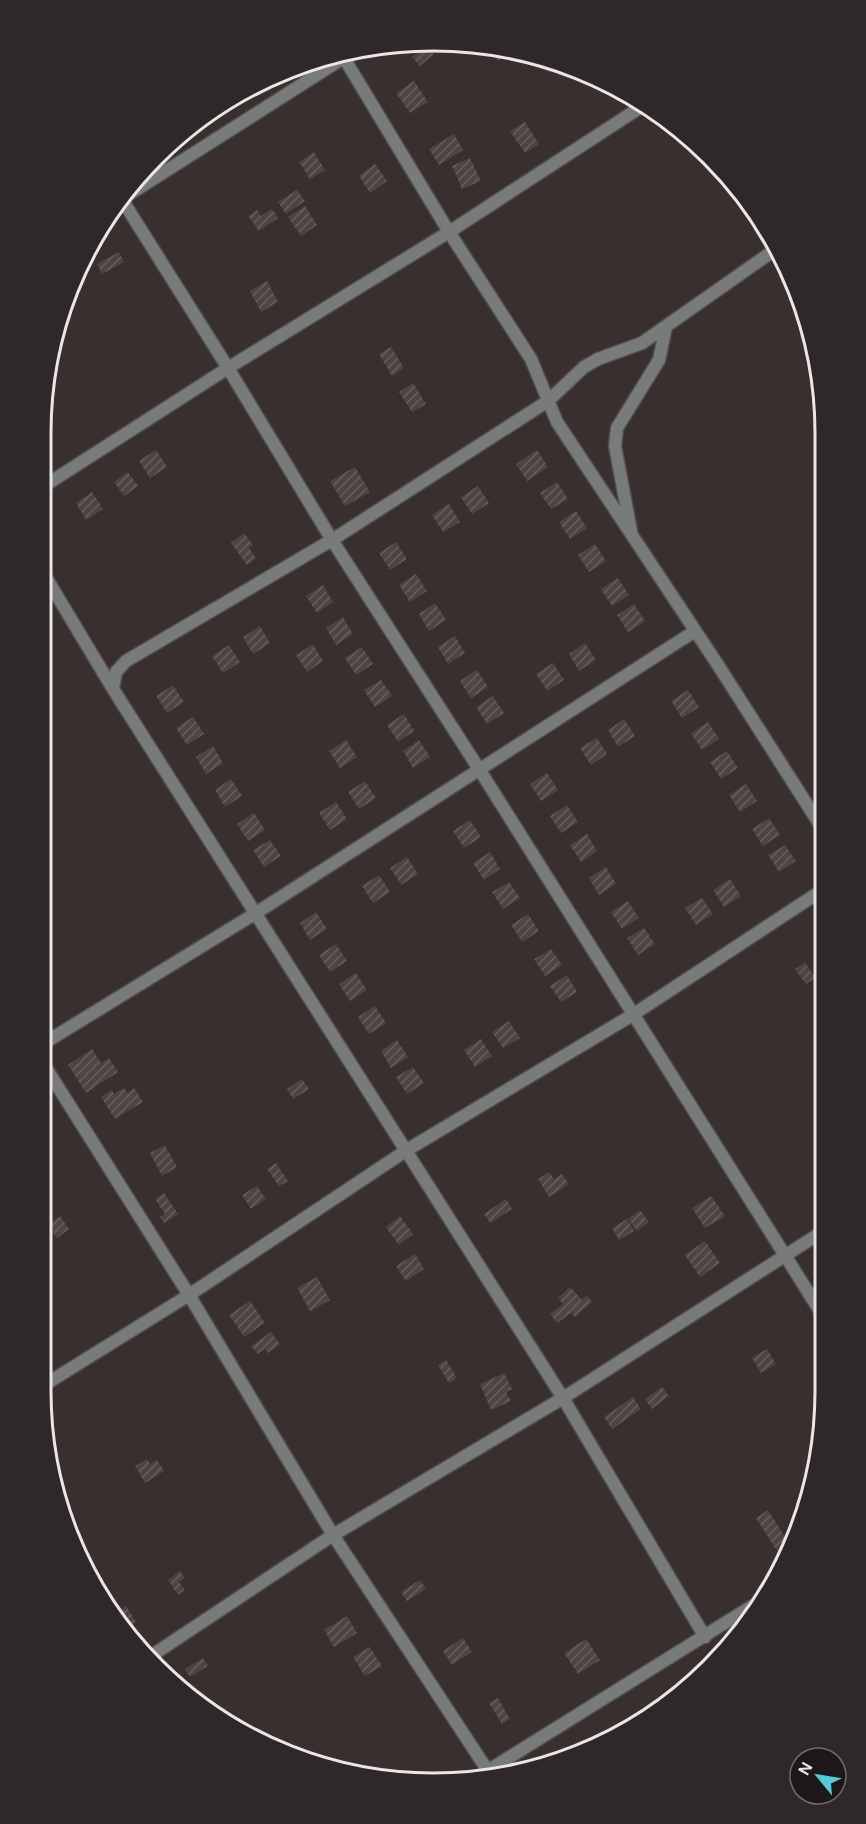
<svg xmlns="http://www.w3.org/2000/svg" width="866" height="1824" viewBox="0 0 866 1824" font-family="'DM Sans',sans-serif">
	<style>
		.building { fill: url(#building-hatch) }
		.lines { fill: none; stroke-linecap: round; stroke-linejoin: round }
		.minor-casing { stroke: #554d4b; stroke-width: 15 }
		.minor { stroke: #777b7b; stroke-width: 12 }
		.rim { fill: none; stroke: #ebe6e5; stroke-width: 3 }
	</style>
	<defs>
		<pattern id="building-hatch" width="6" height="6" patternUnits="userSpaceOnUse" patternTransform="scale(1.5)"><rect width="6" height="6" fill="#4d4443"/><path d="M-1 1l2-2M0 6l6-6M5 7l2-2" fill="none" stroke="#675f5e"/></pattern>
	</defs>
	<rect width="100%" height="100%" fill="#38302e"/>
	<!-- building -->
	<path class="building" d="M426 45 434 54 420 66 412 57Z
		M489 46 505 48 509 54 498 61Z
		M414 81 428 102 410 113 396 93Z
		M525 122 539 144 525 153 510 131Z
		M454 134 463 150 439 165 429 149Z
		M314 152 325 170 310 179 299 162Z
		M470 158 481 181 462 189 452 166Z
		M375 164 387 181 370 193 359 176Z
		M297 190 305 201 286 214 278 202Z
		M305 206 317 225 301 236 288 217Z
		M272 209 278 218 259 231 248 216 257 210 261 216Z
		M119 252 124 262 102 274 97 264Z
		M267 281 278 302 261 312 250 291Z
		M391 347 404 368 392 376 379 354Z
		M413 383 426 404 412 412 399 392Z
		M156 450 167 467 150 478 139 461Z
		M537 450 548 467 527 481 516 464Z
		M355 467 370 492 345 506 330 481Z
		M128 472 138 486 124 496 114 482Z
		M557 482 568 499 551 509 540 493Z
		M478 486 489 503 472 514 461 497Z
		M92 492 103 509 86 520 76 503Z
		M449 504 460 522 443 532 432 515Z
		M576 511 587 528 570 539 559 522Z
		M244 533 253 545 249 548 256 558 247 565 231 543Z
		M396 542 407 559 390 570 379 553Z
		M595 544 606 561 589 572 578 555Z
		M416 574 427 591 410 602 399 585Z
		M618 578 629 595 612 606 601 589Z
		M323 585 333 602 317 613 306 596Z
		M435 603 446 620 429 631 419 614Z
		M634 604 645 621 628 632 617 615Z
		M343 617 353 634 336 645 326 628Z
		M260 626 270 643 253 654 243 637Z
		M455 636 465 653 448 664 438 647Z
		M585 643 596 660 579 671 569 654Z
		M313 644 323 661 307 672 296 655Z
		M229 645 240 662 223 673 212 656Z
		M362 647 373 664 356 675 345 658Z
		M553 663 564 680 547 691 536 674Z
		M477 670 488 687 471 698 460 681Z
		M381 680 392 696 375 707 364 690Z
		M173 685 184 702 167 713 156 696Z
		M688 690 699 707 682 718 671 701Z
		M493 696 504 713 487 724 476 707Z
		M404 714 414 731 398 742 387 725Z
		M193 717 204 734 187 745 176 728Z
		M624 719 635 736 618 747 608 730Z
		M708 722 719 739 702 750 691 733Z
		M597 738 607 754 591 765 580 748Z
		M346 740 357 757 340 768 329 751Z
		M419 740 430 757 413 768 403 751Z
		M213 746 223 763 206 774 196 757Z
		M727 751 738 768 721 779 710 762Z
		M547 773 558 790 541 801 530 784Z
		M231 779 242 796 225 807 215 790Z
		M365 781 376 798 359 809 348 792Z
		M746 784 757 801 740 812 729 795Z
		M336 802 347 819 330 830 319 813Z
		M567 805 578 822 561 833 550 816Z
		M254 813 265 830 248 841 237 824Z
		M769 818 780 835 763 846 752 829Z
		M470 820 481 837 464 848 453 831Z
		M587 834 597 851 581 862 570 845Z
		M270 840 281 856 264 867 253 850Z
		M785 845 796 861 779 872 768 855Z
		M490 852 500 869 484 880 473 863Z
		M407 857 418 874 401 885 390 868Z
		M606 867 616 884 599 895 589 878Z
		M379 875 390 892 373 903 362 886Z
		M730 879 741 896 724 907 713 890Z
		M509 882 520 898 503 909 492 892Z
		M702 898 713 914 696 925 685 908Z
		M628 901 639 918 622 929 611 912Z
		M316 912 327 929 310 940 300 923Z
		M528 914 539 931 522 942 511 925Z
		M644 928 655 944 638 955 627 938Z
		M336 944 347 961 330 972 319 955Z
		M551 949 562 965 545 976 534 959Z
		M805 962 815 978 806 984 795 969Z
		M356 973 367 990 350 1001 339 984Z
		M567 975 577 992 561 1002 550 986Z
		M375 1006 386 1023 369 1034 358 1017Z
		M509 1021 520 1038 503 1048 492 1032Z
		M481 1039 492 1056 475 1067 464 1050Z
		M397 1040 408 1057 391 1068 381 1051Z
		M92 1049 101 1063 109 1058 118 1072 86 1093 68 1065Z
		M413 1067 424 1083 407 1094 396 1077Z
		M302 1079 309 1089 293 1099 287 1089Z
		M124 1088 127 1093 134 1088 143 1102 115 1119 101 1097 112 1090 114 1094Z
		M165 1145 177 1167 162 1176 150 1153Z
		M276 1163 288 1181 279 1186 267 1169Z
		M549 1172 554 1179 562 1174 569 1184 549 1197 538 1179Z
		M257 1186 266 1199 251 1209 242 1195Z
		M164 1193 178 1214 164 1223 160 1217 165 1214 155 1199Z
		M711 1196 725 1216 705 1228 692 1208Z
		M506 1199 512 1209 490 1223 484 1214Z
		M640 1210 649 1222 637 1231 628 1219Z
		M60 1216 69 1229 57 1238 48 1225Z
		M400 1216 413 1234 399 1245 386 1227Z
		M627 1219 634 1231 619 1240 612 1228Z
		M705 1241 720 1263 700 1277 685 1255Z
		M415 1254 424 1269 406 1281 396 1266Z
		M317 1277 330 1300 310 1311 297 1288Z
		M570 1287 582 1300 587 1296 592 1302 575 1317 571 1313 557 1323 550 1314 563 1304 558 1298Z
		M250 1301 265 1323 244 1337 229 1315Z
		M271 1332 280 1344 268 1353 265 1349 258 1354 251 1346Z
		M767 1349 776 1364 761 1373 752 1358Z
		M446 1360 457 1378 449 1383 438 1365Z
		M504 1373 512 1389 506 1392 511 1401 491 1410 480 1384Z
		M662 1387 669 1396 652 1409 645 1399Z
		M633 1397 641 1409 612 1429 604 1417Z
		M147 1459 150 1464 157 1460 164 1471 145 1483 135 1466Z
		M768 1510 789 1543 777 1551 756 1518Z
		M180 1571 185 1578 179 1582 185 1590 178 1595 168 1580Z
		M420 1580 426 1589 407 1601 401 1592Z
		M126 1606 136 1622 126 1629 116 1612Z
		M347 1616 357 1633 334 1647 324 1630Z
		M463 1638 472 1652 452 1665 443 1651Z
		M586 1639 600 1660 578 1674 564 1653Z
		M370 1647 382 1666 365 1676 353 1657Z
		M203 1658 208 1666 190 1677 185 1669Z
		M498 1698 510 1719 502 1724 489 1703Z"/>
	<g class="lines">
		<!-- minor casing -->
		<g class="minor-casing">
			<path id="minor" d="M341 53 449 232 531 359 557 422 718 665 824 831
				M738 188 775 250
				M121 198 228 368 332 540 479 769 825 1319
				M117 202 359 48
				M41 488 228 368 449 232 644 105
				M631 531 615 446 617 428 659 360 666 327
				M41 569 113 689 563 1398 705 1637
				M113 689 116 672 126 661 332 540 548 401 584 367 598 359 642 343 776 249
				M41 1045 256 913 695 631
				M41 1060 189 1295 333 1535 488 1771
				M41 1387 189 1295 407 1150 634 1014 824 889
				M148 1658 333 1535 563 1398 825 1230
				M473 1780 757 1603"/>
		</g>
		<!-- minor -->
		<use href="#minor" class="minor"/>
	</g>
	<!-- crop -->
	<path d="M0 0H866V1824H0ZM433 51H433A382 382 0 0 1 815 433V1391A382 382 0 0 1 433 1773H433A382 382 0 0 1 51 1391V433A382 382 0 0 1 433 51Z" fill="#2d2928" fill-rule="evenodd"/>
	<path class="rim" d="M433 51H433A382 382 0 0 1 815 433V1391A382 382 0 0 1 433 1773H433A382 382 0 0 1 51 1391V433A382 382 0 0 1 433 51Z"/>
	<!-- north arrow -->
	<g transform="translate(818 1776) rotate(300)"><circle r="28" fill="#1c1918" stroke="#6f6b6a" stroke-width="1.5"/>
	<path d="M0-4.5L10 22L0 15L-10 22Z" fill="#52cbda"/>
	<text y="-9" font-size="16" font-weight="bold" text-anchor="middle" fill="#ebe6e5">N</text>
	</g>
</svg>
